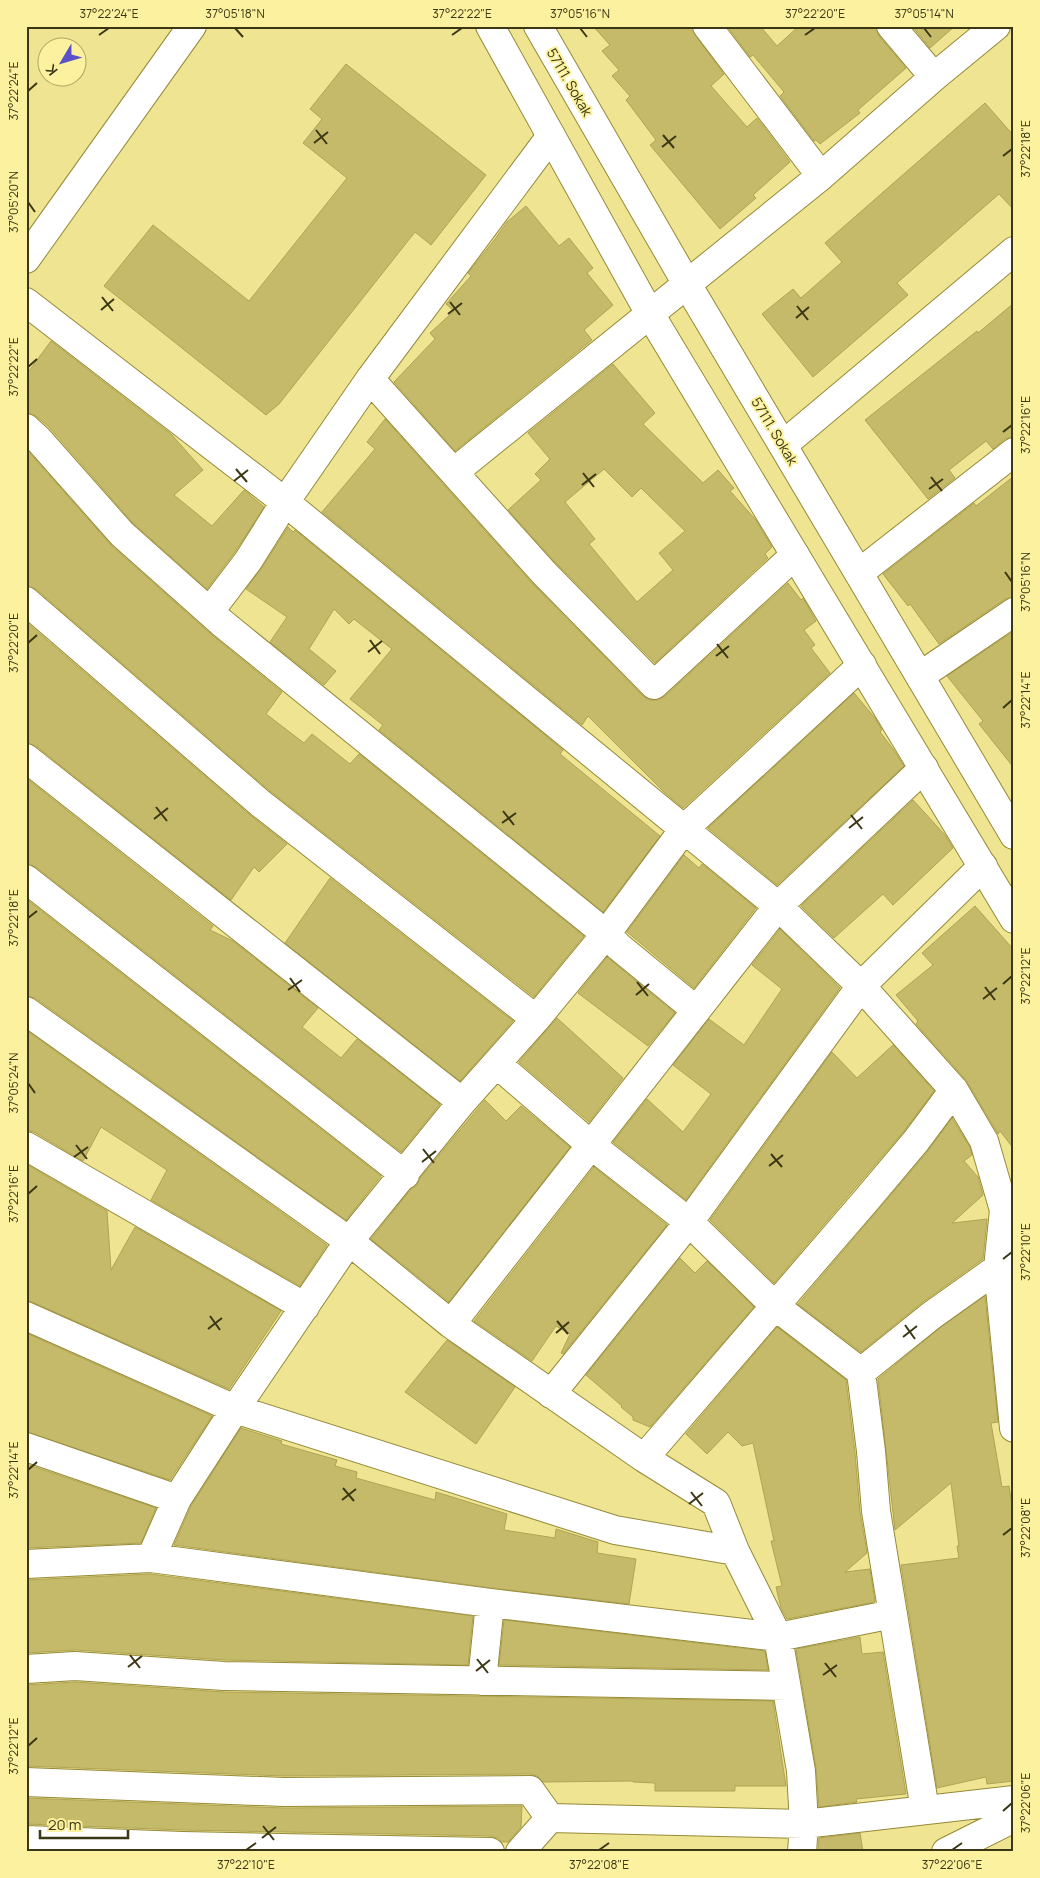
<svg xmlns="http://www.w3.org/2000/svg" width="1040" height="1878" viewBox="0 0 1040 1878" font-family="Manrope,sans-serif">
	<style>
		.building { fill: #c5ba69; stroke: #afa453; fill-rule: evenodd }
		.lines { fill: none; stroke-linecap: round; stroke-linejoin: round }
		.minor-casing { stroke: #958a38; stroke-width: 30 }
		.major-casing { stroke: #958a38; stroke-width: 30 }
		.minor { stroke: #fff; stroke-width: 28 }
		.major { stroke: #fff; stroke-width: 28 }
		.ticks { fill: none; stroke: #3b3714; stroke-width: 2 }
		.labels { text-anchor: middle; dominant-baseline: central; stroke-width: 4; stroke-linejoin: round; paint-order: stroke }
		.street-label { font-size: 14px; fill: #3b3714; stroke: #fcf19e }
		.neatline { fill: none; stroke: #3b3714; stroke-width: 2 }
		.ticks-label { font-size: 12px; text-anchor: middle; fill: #3b3714 }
	</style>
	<rect width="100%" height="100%" fill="#efe491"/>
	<!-- building -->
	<path class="building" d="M593 26H692L695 35 724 74 711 86 747 127 757 118 790 162 753 195 756 198 720 229 650 145 656 140 626 100 630 96 612 76 619 70 602 51 610 45Z
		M727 26H760L777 46 799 26H876L879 36 906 68 858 110 860 113 820 144 816 140 814 141 780 96 784 92 753 55 750 57Z
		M912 26H955L930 48Z
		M346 64 486 175 431 245 415 232 279 404 266 415 104 286 153 225 249 301 347 178 303 143 322 119 310 109Z
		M985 103 1014 136V210L999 194 897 283 908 295 813 377 762 314 793 289 801 298 842 262 825 243Z
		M526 206 559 246 569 238 593 268 587 273 613 305 584 330 592 340 455 451 394 382 435 339 430 333 454 311 446 304 471 276 468 273 495 239 507 222Z
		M1014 303V437L1005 439 993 449 986 441 949 470 955 478 928 499 865 420 977 331 978 333Z
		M51 341 171 434 203 470 174 495 212 526 244 490 264 507 235 552 207 589 133 523 49 427 36 416 26 413V375Z
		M613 364 655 413 643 424 703 483 718 470 734 488 730 491 756 520 772 547 765 554 768 558 655 663 555 562 508 510 541 480 535 474 550 459 528 433ZM604 469 632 497 641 488 685 531 659 553 673 570 637 602 589 544 595 539 565 502Z
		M385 419 532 583 643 696 649 700H657L665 696 788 583 801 600 803 598 816 621 804 630 815 645 811 648 830 673 683 808 664 792 588 716 582 725 322 512 375 449 367 442Z
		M26 449 112 546 212 635 282 692 266 714 304 743 312 734 350 764 359 754 584 936 534 997 270 791 36 589 26 586Z
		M1014 476V597L1005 599 939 644 910 604 908 606 883 574 974 503 976 506Z
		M288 527 293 532 295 530 563 750 560 754 660 836 603 912 379 730 383 725 350 699 392 649 354 619 349 624 334 609 309 649 336 671 324 685 270 642 287 617 246 589 261 569Z
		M26 622 250 815 287 844 259 872 254 867 231 900 36 746 26 743Z
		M1014 631V768L979 724 983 721 947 676Z
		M854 693 875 718 882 730 880 732 893 749 904 766 777 885 708 828Z
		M26 778 213 926 210 930 233 941 318 1008 302 1027 341 1058 357 1039 440 1104 401 1152 36 867 26 864Z
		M913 800 945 835 953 848 893 905 883 894 834 938 801 906Z
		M684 855 699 868 702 864 756 908 694 988 627 932Z
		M330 878 513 1021 460 1081 285 943Z
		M26 899 381 1176 346 1220 35 998 26 996Z
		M975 906 1014 950V1149L1000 1131 998 1134 966 1080 916 1024 918 1021 896 995 933 965 922 953Z
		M780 929 840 988 686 1200 613 1142 647 1099 683 1132 711 1094 673 1065 709 1019 744 1045 782 989 752 965Z
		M607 957 675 1013 648 1046 578 993Z
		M557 1018 623 1078 589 1122 519 1062Z
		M26 1030 327 1245 300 1286 151 1200 167 1170 101 1127 83 1161 34 1132 26 1130Z
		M893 1045 934 1091 904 1131 774 1283 710 1220 832 1052 857 1078Z
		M485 1100 506 1121 521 1106 570 1147 449 1302 371 1239 411 1189 417 1185 420 1178Z
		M952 1118 970 1147 972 1155 964 1161 978 1177 983 1195 952 1223 987 1219 983 1259 923 1302 861 1352 798 1304 928 1151Z
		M26 1164 107 1211 111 1270 135 1227 281 1311 229 1389 32 1302 26 1301Z
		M594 1167 667 1225 563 1354 561 1353 570 1334 556 1326 532 1361 474 1321Z
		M680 1258 695 1273 707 1261 754 1307 650 1427 633 1420V1417L621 1407 622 1406 586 1375Z
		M985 1296 998 1422 991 1423 1002 1487 1009 1486 1014 1519V1781L987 1784 986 1777 937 1788 901 1565 959 1558 957 1546H959L951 1483 895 1530 878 1379 941 1327Z
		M777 1327 846 1380 855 1453 860 1512 867 1553 845 1572 870 1569 875 1602 787 1619 781 1608 776 1587 782 1586 771 1541H774L753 1443 742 1446 728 1432 707 1454 686 1434Z
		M26 1333 212 1416 170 1480 26 1432Z
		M447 1340 515 1387 476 1444 405 1392Z
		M241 1428 282 1441 281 1444 337 1460 335 1466 357 1472 356 1478 435 1500 436 1492 507 1514 504 1530 555 1538 556 1529 598 1542 597 1553 636 1559 629 1604 492 1588 174 1545 191 1506Z
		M26 1464 156 1508 141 1543 26 1548Z
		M150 1574 473 1616 468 1665 225 1660 76 1650 26 1653 28 1606H26V1580Z
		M504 1620 765 1651 768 1670 499 1665Z
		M860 1637 862 1654 883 1652 906 1794 856 1799 857 1802 819 1807 816 1768 796 1649Z
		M75 1682 224 1692 773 1701 786 1786H735V1791H655V1783L633 1782V1781L543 1782 537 1776 530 1774 284 1776 26 1766V1685Z
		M26 1798 284 1808 522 1806 521 1827 508 1842H501L498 1838 490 1836 182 1830 26 1824Z
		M860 1833 863 1852H818L819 1838Z"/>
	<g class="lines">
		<!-- minor casing -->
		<g class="minor-casing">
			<path id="minor" d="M707 26 821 176
				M891 26 934 77
				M26 259 192 26
				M26 302 285 502 778 906 861 986 954 1090 984 1141 1004 1210 998 1268 1014 1428
				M370 379 544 573 654 685 795 555
				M26 428 38 439 122 534 222 623 606 934 619 947 696 1010
				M783 445 1014 251
				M454 472 821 176 934 77 996 26
				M859 573 1014 452
				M26 601 260 803 536 1019
				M210 611 248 561 285 502 370 379 551 136
				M920 676 1014 612
				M26 758 462 1102
				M26 879 405 1175
				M26 1011 349 1241 451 1324 644 1458 716 1503 735 1551 778 1637 801 1771 804 1824 802 1852
				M497 1064 591 1145 689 1222 775 1306 861 1372 871 1451 876 1511 925 1810
				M26 1146 305 1307
				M26 1316 235 1409 615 1530 735 1551
				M451 1324 778 906 924 768
				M861 1372 932 1315 998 1268
				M551 1394 689 1222 861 986 983 866
				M26 1447 177 1499
				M644 1458 868 1198 916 1141 954 1090
				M151 1558 490 1603 778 1637 893 1614
				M26 1564 151 1558 177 1499 235 1409 349 1241 462 1102 536 1019 606 934 684 829 862 665
				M26 1669 75 1666 224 1676 786 1686
				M482 1681 490 1603
				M26 1782 284 1792 530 1790 550 1818
				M550 1818 804 1824 1014 1800
				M26 1840 182 1846 490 1852
				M520 1852 550 1818
				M946 1852 1014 1818"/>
		</g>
		<!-- major casing -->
		<g class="major-casing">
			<path id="major" d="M490 26 650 314 1014 919
				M538 26 687 284 1014 835"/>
		</g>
		<!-- minor -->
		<use href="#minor" class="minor"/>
		<!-- major -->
		<use href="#major" class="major"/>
	</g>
	<!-- ticks -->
	<path class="ticks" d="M235 28 243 37M580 28 587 37M924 28 931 37M99 35 109 28M452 35 462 28M805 35 815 28M28 91 37 83M316 130 327 144M663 135 674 148M314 143 328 132M662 147 676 136M1003 156 1012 149M28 202 35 212M102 297 113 311M450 302 460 315M797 306 808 320M101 310 114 299M448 314 462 303M796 318 809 307M28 367 37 359M1003 432 1012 425M236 469 247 482M583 473 594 487M931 477 942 491M234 481 248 470M582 485 596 474M929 489 943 479M1005 572 1012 582M370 640 380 654M28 643 37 635M717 644 728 658M368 652 382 641M716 656 729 646M1003 708 1012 700M156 807 167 821M503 811 514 825M851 815 862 829M154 819 168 808M502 823 516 813M849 828 863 817M28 918 37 911M290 978 300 992M637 982 648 996M1003 984 1012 976M985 987 995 1000M288 990 302 980M636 995 649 984M983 999 997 988M28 1083 35 1093M76 1145 87 1159M423 1149 434 1163M771 1154 782 1167M74 1157 88 1147M422 1162 436 1151M769 1166 783 1155M28 1194 37 1186M1003 1259 1012 1252M210 1316 220 1330M557 1321 568 1334M905 1325 915 1339M208 1329 222 1318M556 1333 569 1322M903 1337 917 1326M28 1470 37 1462M343 1488 354 1501M691 1492 702 1506M342 1500 356 1489M689 1504 703 1493M1003 1535 1012 1528M130 1655 140 1668M477 1659 488 1673M825 1663 836 1677M128 1667 142 1656M476 1671 490 1660M823 1675 837 1665M28 1746 37 1738M1003 1811 1012 1803M263 1826 274 1840M262 1838 276 1827M246 1850 256 1843M599 1850 609 1843M952 1850 962 1843"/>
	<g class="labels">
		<!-- street labels -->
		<g class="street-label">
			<text transform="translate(570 82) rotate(60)">57111. Sokak</text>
			<text transform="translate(775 431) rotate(59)">57111. Sokak</text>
		</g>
	</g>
	<!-- border -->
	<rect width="1040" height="1878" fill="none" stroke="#fcf19e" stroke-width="55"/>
	<!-- north arrow -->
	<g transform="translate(62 62) rotate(232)"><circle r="24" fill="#fcf19e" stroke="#afa767"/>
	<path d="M0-4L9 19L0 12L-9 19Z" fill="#5b51c9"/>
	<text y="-8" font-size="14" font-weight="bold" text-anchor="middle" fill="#3b3714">K</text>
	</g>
	<!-- scale -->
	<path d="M40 1830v8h88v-8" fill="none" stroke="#3b3714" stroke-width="2.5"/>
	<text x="48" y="1830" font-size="15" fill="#3b3714" stroke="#fcf19e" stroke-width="4" paint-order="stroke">20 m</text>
	<rect x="28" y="28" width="984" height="1822" class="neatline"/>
	<g class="ticks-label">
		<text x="109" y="18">37°22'24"E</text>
		<text x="235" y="18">37°05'18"N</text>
		<text x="462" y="18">37°22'22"E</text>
		<text x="580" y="18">37°05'16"N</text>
		<text x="815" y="18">37°22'20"E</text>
		<text x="924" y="18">37°05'14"N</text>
		<text transform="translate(14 91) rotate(-90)" y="4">37°22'24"E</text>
		<text transform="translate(1026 149) rotate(-90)" y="4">37°22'18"E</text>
		<text transform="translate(14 202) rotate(-90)" y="4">37°05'20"N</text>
		<text transform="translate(14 367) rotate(-90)" y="4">37°22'22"E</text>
		<text transform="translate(1026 425) rotate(-90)" y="4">37°22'16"E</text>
		<text transform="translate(1026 582) rotate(-90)" y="4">37°05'16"N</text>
		<text transform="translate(14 643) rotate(-90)" y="4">37°22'20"E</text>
		<text transform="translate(1026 700) rotate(-90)" y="4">37°22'14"E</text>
		<text transform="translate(14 918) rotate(-90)" y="4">37°22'18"E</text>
		<text transform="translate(1026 976) rotate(-90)" y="4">37°22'12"E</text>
		<text transform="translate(14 1083) rotate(-90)" y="4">37°05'24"N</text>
		<text transform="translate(14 1194) rotate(-90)" y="4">37°22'16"E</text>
		<text transform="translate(1026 1252) rotate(-90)" y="4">37°22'10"E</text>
		<text transform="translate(14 1470) rotate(-90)" y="4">37°22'14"E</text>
		<text transform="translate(1026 1528) rotate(-90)" y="4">37°22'08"E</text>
		<text transform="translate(14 1746) rotate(-90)" y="4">37°22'12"E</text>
		<text transform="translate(1026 1803) rotate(-90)" y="4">37°22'06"E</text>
		<text x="246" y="1869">37°22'10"E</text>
		<text x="599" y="1869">37°22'08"E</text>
		<text x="952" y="1869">37°22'06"E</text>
	</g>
</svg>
